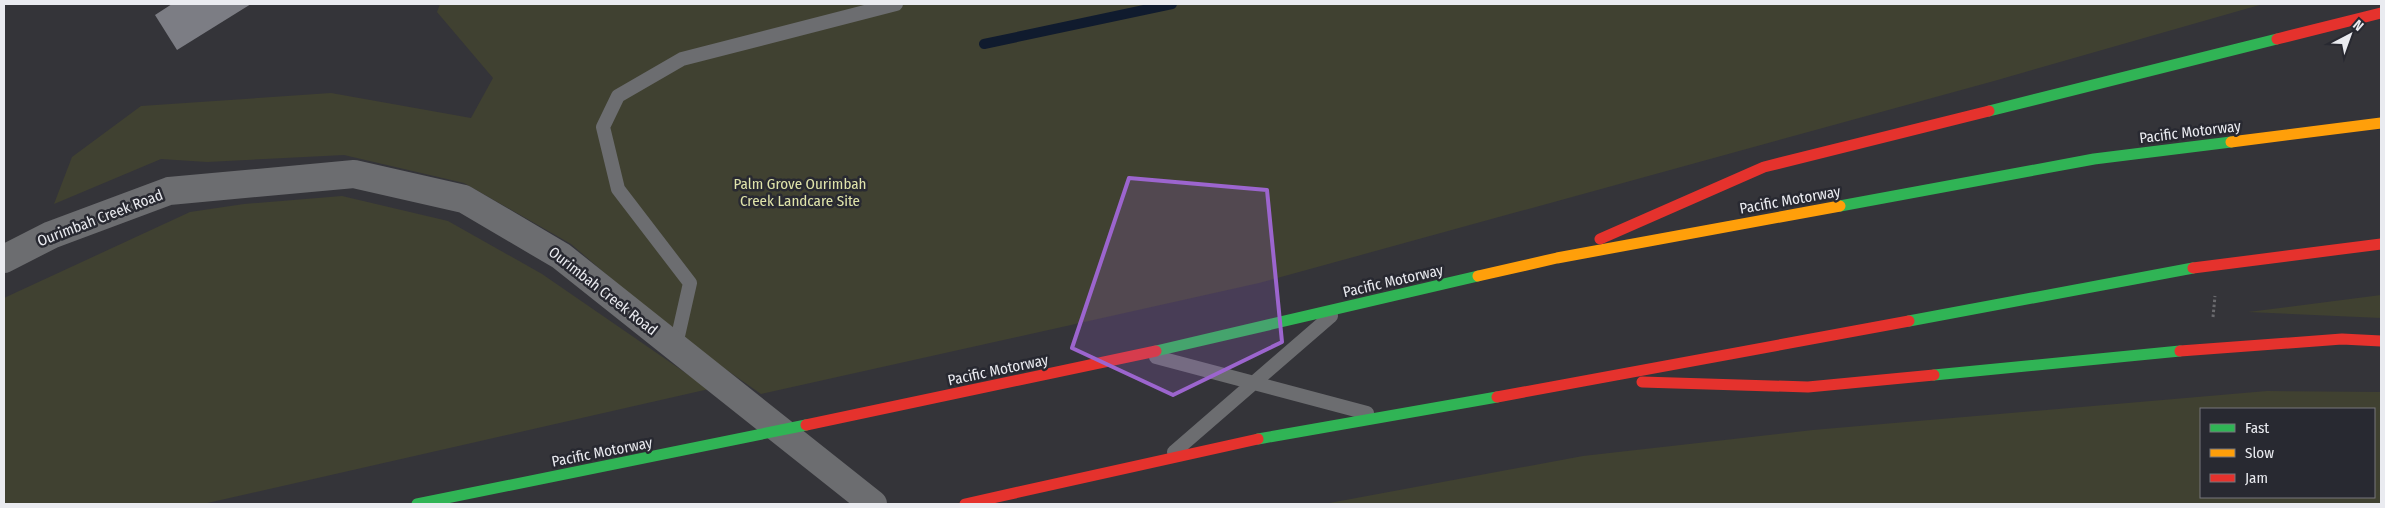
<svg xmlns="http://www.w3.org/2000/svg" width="2385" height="508" viewBox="0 0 2385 508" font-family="'Fira Sans Condensed',sans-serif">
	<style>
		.green { fill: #404131; fill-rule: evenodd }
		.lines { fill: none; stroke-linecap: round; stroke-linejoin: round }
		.stream { stroke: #101b2e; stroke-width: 10 }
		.building { fill: #7c7d84 }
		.path { stroke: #6a6a6e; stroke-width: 3; stroke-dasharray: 2.5 2.5; stroke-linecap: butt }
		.lane { stroke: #6c6d70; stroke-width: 14 }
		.street { stroke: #6c6d70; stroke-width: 28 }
		.fast { stroke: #30b455; stroke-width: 11 }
		.slow { stroke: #ff9f0a; stroke-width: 11 }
		.jam { stroke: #e5322d; stroke-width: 11 }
		.marked { fill: #9c65ce; fill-opacity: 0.2; stroke: #9c65ce; stroke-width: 4; stroke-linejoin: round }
		.labels { text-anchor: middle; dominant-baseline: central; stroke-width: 5; stroke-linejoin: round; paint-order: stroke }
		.street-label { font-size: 15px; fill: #eaebf0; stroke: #282931 }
		.park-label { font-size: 15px; fill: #dfe3aa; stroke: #282931 }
	</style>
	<rect width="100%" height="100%" fill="#343439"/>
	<!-- green -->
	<path class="green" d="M440 4H2263L1994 81 1259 283 761 394 678 336 571 244 464 183 344 155 207 162 161 159 54 204 72 157 141 106 331 93 471 118 493 78 437 12Z
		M342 196 448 221 542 274 709 389 203 504H4V298L190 212 244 204Z
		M2381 295V318L2248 312Z
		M2267 391 2381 392V504H1324L1583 456 1813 430ZM2374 409V497H2201V409Z"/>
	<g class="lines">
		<!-- stream -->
		<path class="stream" d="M984 44 1172 4"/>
	</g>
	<!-- building -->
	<path class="building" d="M172 4H251L177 50 155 15Z"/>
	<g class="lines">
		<!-- path -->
		<path class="path" d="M2213 317 2215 296"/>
		<!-- lane -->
		<path class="lane" d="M669 343 678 336 690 283 618 189 603 127 618 96 682 59 896 4
			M1156 357 1367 413
			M1174 452 1331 316"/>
		<!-- street -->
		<path class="street" d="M4 259 51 235 169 191 354 174 464 199 561 256 873 504"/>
		<!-- fast -->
		<path class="fast" d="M1989 111 2277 39
			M1840 206 2094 159 2231 142
			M1909 321 2193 268
			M1156 351 1478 276
			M1934 375 2180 351
			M1258 439 1497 397
			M417 504 806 425"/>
		<!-- slow -->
		<path class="slow" d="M2231 142 2381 123
			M1478 276 1557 258 1840 206"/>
		<!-- jam -->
		<path class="jam" d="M2277 39 2381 13
			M1600 239 1764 167 1989 111
			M2193 268 2381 244
			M2180 351 2342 339 2381 341
			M1642 382 1808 387 1934 375
			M1497 397 1909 321
			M806 425 1156 351
			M965 504 1258 439"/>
	</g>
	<!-- marked area -->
	<path class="marked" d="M1129 178 1267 190 1282 342 1173 395 1072 348Z"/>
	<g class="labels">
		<!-- street labels -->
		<g class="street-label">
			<text transform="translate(2190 132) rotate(-7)">Pacific Motorway</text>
			<text transform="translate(1790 200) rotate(-10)">Pacific Motorway</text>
			<text transform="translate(100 218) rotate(-21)">Ourimbah Creek Road</text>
			<text transform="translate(1393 281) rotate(-13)">Pacific Motorway</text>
			<text transform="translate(603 291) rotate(38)">Ourimbah Creek Road</text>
			<text transform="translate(998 370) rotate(-12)">Pacific Motorway</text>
			<text transform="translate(602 452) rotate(-11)">Pacific Motorway</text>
		</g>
		<!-- park labels -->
		<g class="park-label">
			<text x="800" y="184">Palm Grove Ourimbah<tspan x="800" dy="17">Creek Landcare Site</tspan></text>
		</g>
	</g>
	<!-- border -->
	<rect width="2385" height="508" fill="none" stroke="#eaebf0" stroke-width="10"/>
	<!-- legend -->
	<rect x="2200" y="408" width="175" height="90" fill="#282931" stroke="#76777d"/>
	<rect x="2210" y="424" width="25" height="8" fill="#30b455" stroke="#76777d"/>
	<text x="2245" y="433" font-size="15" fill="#eaebf0">Fast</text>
	<rect x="2210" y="449" width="25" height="8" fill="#ff9f0a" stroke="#76777d"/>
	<text x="2245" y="458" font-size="15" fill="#eaebf0">Slow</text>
	<rect x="2210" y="474" width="25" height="8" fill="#e5322d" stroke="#76777d"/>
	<text x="2245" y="483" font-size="15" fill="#eaebf0">Jam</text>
	<!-- north arrow -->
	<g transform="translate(2350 35) rotate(41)" stroke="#282931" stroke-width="4" paint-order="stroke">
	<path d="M0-4L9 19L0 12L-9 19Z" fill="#eaebf0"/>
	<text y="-8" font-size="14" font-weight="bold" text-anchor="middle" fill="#eaebf0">N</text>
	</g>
</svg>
